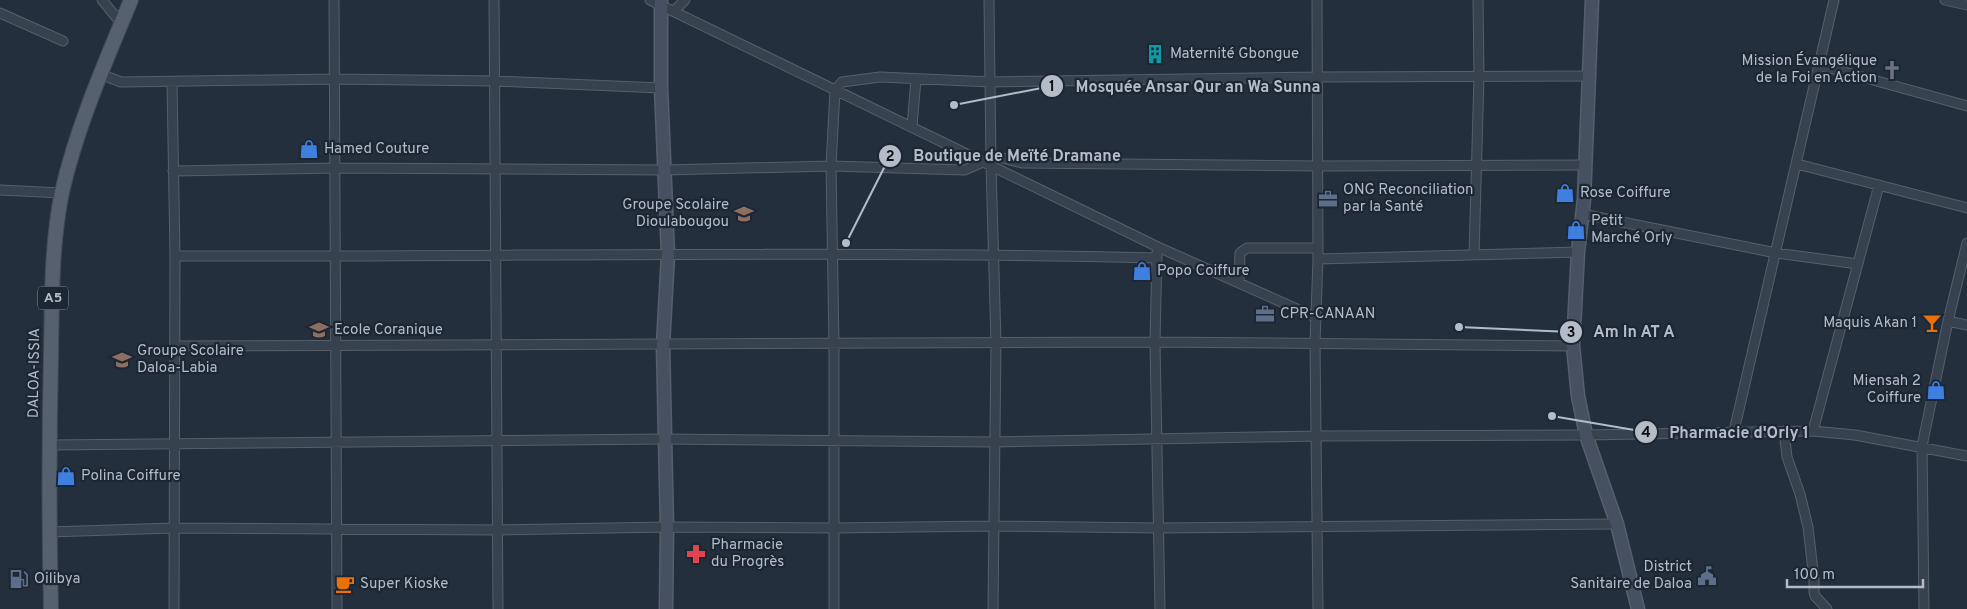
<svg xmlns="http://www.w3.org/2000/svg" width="1967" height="609" viewBox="0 0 1967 609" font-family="Overpass,sans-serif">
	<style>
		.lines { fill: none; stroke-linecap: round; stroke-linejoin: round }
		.street-casing { stroke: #565f6c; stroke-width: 11 }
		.secondary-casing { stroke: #565f6c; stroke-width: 15 }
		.primary-casing { stroke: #414a57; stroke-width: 16 }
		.street { stroke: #38414e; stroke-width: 9 }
		.secondary { stroke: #465061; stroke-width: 12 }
		.primary { stroke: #56606e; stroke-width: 14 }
		.labels { text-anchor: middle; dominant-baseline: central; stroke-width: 4.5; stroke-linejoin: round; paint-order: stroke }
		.shield { fill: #1d2633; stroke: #878f9c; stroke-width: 1 }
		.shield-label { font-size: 14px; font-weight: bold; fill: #b4bcc9 }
		.poi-label { font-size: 15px; fill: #b4bcc9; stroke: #1d2633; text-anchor: start }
		.street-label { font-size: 15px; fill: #b4bcc9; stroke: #1d2633 }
		.leader { fill: none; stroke: #b4bcc9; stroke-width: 2 }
		.callout-dot { fill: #b4bcc9; stroke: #1d2633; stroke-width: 2 }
		.mark-label { font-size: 15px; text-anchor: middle; font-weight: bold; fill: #111 }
		.callout-label { font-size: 16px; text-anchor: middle; font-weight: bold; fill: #b4bcc9; stroke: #1d2633; stroke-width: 4.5; stroke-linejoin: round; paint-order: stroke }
	</style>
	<rect width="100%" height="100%" fill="#242f3e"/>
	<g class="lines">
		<!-- street casing -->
		<g class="street-casing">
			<path id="street" d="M102 0 121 23
				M334 0 337 609
				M494 0 498 609
				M650 0 1158 247 1315 317
				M989 0 991 165 996 343 993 609
				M1317 0 1318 259 1315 343 1318 609
				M1945 0 1967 5
				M674 11 685 0
				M0 13 63 41
				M1819 65 1967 106
				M100 74 121 82 335 79 494 81 661 88
				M172 82 175 256 174 609
				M912 126 916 79
				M991 155 1022 163 1318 166 1585 165
				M1797 164 1967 208
				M173 171 336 168 665 170 831 166 965 170 983 162
				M0 190 62 193
				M1582 214 1776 253 1858 264
				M1157 252 1155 342 1160 609
				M1474 255 1479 76 1478 0
				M175 256C502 257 830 250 1157 258
				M1318 259 1578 252
				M1239 283 1240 253 1247 248H1318
				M1948 321 1967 325
				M175 346 1155 342 1573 346
				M1734 431 1834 0
				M1784 431 1787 457 1800 494 1808 527 1814 579V592L1815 596 1827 609
				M1813 431 1879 185
				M49 445 664 439 995 442 1317 436 1586 435 1813 431 1855 435 1967 456
				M49 532 174 528 497 530 667 527 833 528 993 526 1160 528 1617 524
				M834 609V344L831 166 835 90 842 82 880 77 991 82 1317 77 1589 76
				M1924 609 1922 446 1948 321 1967 243"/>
		</g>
		<!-- secondary casing -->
		<g class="secondary-casing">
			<path id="secondary" d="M661 0V88L668 255 663 345 667 527 666 609
				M1592 0 1584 199 1578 252 1573 346 1578 396 1586 435 1617 524 1638 609"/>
		</g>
		<!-- primary casing -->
		<g class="primary-casing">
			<path id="primary" d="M51 609C49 524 49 440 51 355 52 302 51 245 62 192 77 126 105 63 131 0"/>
		</g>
		<!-- street -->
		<use href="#street" class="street"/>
		<!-- secondary -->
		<use href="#secondary" class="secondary"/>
		<!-- primary -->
		<use href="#primary" class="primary"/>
	</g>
	<!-- icons -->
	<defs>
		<g id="building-bare" transform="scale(1.5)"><path d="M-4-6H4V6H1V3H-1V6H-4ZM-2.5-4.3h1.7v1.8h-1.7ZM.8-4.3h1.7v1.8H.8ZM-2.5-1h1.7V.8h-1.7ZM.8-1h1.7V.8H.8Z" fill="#0f9aa8" stroke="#1d2633" stroke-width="2.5" paint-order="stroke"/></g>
		<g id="church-bare" transform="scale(1.5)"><path d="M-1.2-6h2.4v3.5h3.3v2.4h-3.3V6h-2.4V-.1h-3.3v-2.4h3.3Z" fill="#6b7280" stroke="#1d2633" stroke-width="2.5" paint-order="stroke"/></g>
		<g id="shop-bare" transform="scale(1.5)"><path d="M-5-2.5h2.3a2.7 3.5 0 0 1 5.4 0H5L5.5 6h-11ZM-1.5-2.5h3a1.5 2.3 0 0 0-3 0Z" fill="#3f7fe0" stroke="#1d2633" stroke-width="2.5" paint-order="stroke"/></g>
		<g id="office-bare" transform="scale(1.5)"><path d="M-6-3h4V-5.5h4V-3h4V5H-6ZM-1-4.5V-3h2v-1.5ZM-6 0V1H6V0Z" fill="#5c6f8a" stroke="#1d2633" stroke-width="2.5" paint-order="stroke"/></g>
		<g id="school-bare" transform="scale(1.5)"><path d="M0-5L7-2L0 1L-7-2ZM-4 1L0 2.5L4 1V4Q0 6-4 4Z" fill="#8d6e63" stroke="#1d2633" stroke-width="2.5" paint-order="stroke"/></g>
		<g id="bar-bare" transform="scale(1.5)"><path d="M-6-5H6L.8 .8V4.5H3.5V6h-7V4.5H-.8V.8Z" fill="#e8710a" stroke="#1d2633" stroke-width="2.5" paint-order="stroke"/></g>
		<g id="pharmacy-bare" transform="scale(1.5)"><path d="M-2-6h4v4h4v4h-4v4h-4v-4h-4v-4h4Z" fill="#e0444e" stroke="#1d2633" stroke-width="2.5" paint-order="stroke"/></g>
		<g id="civic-bare" transform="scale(1.5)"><path d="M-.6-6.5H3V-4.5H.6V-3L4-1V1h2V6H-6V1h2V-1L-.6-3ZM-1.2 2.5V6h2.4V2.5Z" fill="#5c6f8a" stroke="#1d2633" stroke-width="2.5" paint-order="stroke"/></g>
		<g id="fuel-bare" transform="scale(1.5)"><path d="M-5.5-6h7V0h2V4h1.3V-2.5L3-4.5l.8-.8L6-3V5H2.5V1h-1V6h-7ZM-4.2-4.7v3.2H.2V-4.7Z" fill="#5c6f8a" stroke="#1d2633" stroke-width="2.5" paint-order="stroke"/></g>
		<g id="cafe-bare" transform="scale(1.5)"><path d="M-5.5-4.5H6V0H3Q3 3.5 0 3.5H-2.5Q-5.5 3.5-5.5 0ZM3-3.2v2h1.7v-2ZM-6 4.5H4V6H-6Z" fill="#e8710a" stroke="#1d2633" stroke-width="2.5" paint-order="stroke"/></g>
	</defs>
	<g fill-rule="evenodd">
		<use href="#building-bare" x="1155" y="54"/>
		<use href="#church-bare" x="1892" y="70"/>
		<use href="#shop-bare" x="309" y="149"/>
		<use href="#shop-bare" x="1565" y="193"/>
		<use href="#office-bare" x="1328" y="199"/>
		<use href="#school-bare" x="744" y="214"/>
		<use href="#shop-bare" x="1576" y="230"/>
		<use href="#shop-bare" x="1142" y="271"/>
		<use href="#office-bare" x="1265" y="314"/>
		<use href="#bar-bare" x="1932" y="323"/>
		<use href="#school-bare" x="319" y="330"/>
		<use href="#school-bare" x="122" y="360"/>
		<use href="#shop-bare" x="1936" y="390"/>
		<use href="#shop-bare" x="66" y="476"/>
		<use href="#pharmacy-bare" x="696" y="554"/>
		<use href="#civic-bare" x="1707" y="576"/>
		<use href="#fuel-bare" x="19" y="579"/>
		<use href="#cafe-bare" x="345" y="584"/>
	</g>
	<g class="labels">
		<!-- shield labels -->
		<rect class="shield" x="38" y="286.5" width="30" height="23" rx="4"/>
		<g class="shield-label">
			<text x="53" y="298">A5</text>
		</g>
		<!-- poi labels -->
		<g class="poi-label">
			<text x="1170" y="54">Maternité Gbongue</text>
			<text x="1877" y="61" text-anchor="end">Mission Évangélique<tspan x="1877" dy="17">de la Foi en Action</tspan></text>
			<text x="324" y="149">Hamed Couture</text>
			<text x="1343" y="190">ONG Reconciliation<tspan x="1343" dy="17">par la Santé</tspan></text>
			<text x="1580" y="193">Rose Coiffure</text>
			<text x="729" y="205" text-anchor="end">Groupe Scolaire<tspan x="729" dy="17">Dioulabougou</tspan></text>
			<text x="1591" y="221">Petit<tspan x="1591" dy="17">Marché Orly</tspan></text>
			<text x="1157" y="271">Popo Coiffure</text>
			<text x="1280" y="314">CPR-CANAAN</text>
			<text x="1917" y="323" text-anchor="end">Maquis Akan 1</text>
			<text x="334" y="330">Ecole Coranique</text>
			<text x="137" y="351">Groupe Scolaire<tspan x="137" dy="17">Daloa-Labia</tspan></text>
			<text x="1921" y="381" text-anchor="end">Miensah 2<tspan x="1921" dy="17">Coiffure</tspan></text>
			<text x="81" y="476">Polina Coiffure</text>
			<text x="711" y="545">Pharmacie<tspan x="711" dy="17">du Progrès</tspan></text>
			<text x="1692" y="567" text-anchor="end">District<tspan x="1692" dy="17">Sanitaire de Daloa</tspan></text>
			<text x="34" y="579">Oilibya</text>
			<text x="360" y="584">Super Kioske</text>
		</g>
		<!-- street labels -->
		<g class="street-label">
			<text transform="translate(35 373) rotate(-89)">DALOA-ISSIA</text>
		</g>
	</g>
	<!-- callouts -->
	<path class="leader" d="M954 105L1052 86M846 243L890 156M1459 327L1571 332M1552 416L1646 432"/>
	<g class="callout-dot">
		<circle cx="954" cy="105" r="5"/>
		<circle cx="846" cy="243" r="5"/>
		<circle cx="1459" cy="327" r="5"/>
		<circle cx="1552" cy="416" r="5"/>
		<circle cx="1052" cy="86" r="12"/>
		<circle cx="890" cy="156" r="12"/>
		<circle cx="1571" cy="332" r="12"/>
		<circle cx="1646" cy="432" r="12"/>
	</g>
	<g class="mark-label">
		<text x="1052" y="91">1</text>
		<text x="890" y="161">2</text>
		<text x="1571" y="337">3</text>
		<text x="1646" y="437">4</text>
	</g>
	<g class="callout-label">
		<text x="1198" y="92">Mosquée Ansar Qur an Wa Sunna</text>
		<text x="1017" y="161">Boutique de Meïté Dramane</text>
		<text x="1634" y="337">Am In AT A</text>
		<text x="1739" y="438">Pharmacie d'Orly 1</text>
	</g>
	<!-- scale -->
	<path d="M1787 579v8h136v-8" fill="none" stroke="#b4bcc9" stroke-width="2.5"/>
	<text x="1794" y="579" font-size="15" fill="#b4bcc9" stroke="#1d2633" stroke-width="4" paint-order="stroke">100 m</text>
</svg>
